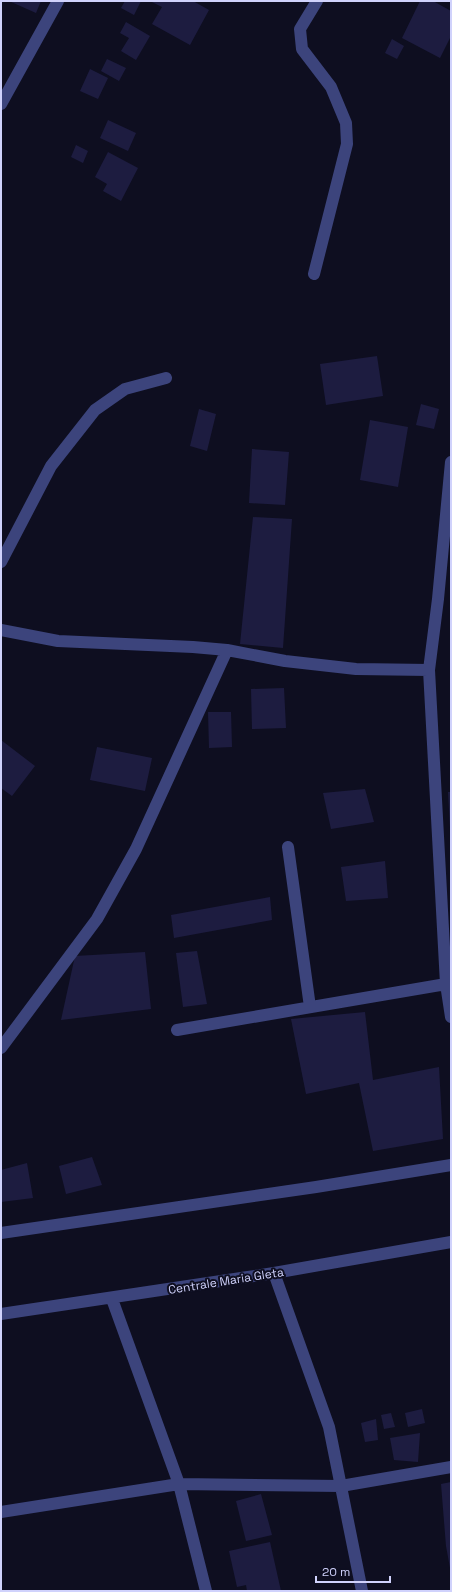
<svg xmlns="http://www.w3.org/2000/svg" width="452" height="1592" viewBox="0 0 452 1592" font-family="'Space Grotesk',sans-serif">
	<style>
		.building { fill: #1d1c40 }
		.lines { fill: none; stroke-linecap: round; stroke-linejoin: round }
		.minor { stroke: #3c447c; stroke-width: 12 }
		.labels { text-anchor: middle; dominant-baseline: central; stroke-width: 4; stroke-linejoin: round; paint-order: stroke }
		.street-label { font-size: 12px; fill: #d0d2fc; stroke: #0e0e20 }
	</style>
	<rect width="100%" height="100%" fill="#0e0e20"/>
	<!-- building -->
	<path class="building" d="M9 1H41L36 13Z
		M125 1H141L134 15 121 8Z
		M150 1H193L209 10 190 45 152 24 162 7Z
		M420 1H433L451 11V36L440 58 402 38Z
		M126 22 150 36 136 60 121 51 129 38 120 33Z
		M392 39 404 46 397 59 385 53Z
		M107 59 126 68 119 81 101 71Z
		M90 69 108 78 98 99 80 91Z
		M108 120 136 133 128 151 100 138Z
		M76 145 88 151 83 163 71 157Z
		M108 152 138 168 121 201 103 191 107 184 95 177Z
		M377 356 383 396 326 405 320 364Z
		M421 404 439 409 434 429 416 425Z
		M199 409 216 414 207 451 190 446Z
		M370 420 408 427 398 487 360 480Z
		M252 449 289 452 285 505 249 503Z
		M253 517 292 519 283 648 240 644Z
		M284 688 286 728 252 729 251 689Z
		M208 712H231L232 747 209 748Z
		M1 740 35 766 12 796 1 788Z
		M97 747 152 758 145 791 90 780Z
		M365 789 374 822 331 829 323 793Z
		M448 792H451V828H450Z
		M385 861 388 898 346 901 341 867Z
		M270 897 272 920 174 938 171 915Z
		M197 951 207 1004 183 1007 176 953Z
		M145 952 151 1009 61 1020 75 956Z
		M365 1012 373 1080 439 1067 443 1139 373 1151 359 1083 306 1094 291 1019Z
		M92 1157 102 1185 66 1194 59 1166Z
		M27 1163 33 1198 1 1202V1170Z
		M422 1409 425 1423 408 1427 405 1413Z
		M391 1413 395 1427 384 1429 381 1415Z
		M376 1419 378 1440 365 1442 361 1423Z
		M420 1433 418 1462 394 1460 390 1438Z
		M451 1482V1568H450L446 1546 441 1484Z
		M261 1494 272 1535 246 1541 236 1501Z
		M270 1542 281 1591H247L246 1585 237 1587 229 1551Z"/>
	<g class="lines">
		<!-- minor -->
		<path class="minor" d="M1 104 58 1
			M314 274 347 144 346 123 331 87 302 49 300 29 317 1
			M451 462 438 599 429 670 446 984 451 1017
			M1 562 51 466 95 410 125 389 166 378
			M1 630 58 641 193 647 227 650 285 661 356 669 429 670
			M288 847 310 1007
			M177 1030 446 984
			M1 1048 97 919 136 849 227 650
			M1 1233 316 1187 451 1165
			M274 1273 329 1427 362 1591
			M112 1299 179 1484 206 1591
			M1 1314 274 1273 451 1242
			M1 1512 179 1484 341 1486 451 1467"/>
	</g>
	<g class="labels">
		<!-- street labels -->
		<g class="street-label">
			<text transform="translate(226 1281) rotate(-9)">Centrale Maria Gleta</text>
		</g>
	</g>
	<!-- border -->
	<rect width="452" height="1592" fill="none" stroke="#d0d2fc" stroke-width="4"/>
	<!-- scale -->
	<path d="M316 1576v6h74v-6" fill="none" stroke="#d0d2fc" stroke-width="2"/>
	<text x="322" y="1576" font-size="12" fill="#d0d2fc" stroke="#0e0e20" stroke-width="3" paint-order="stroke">20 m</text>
</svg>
